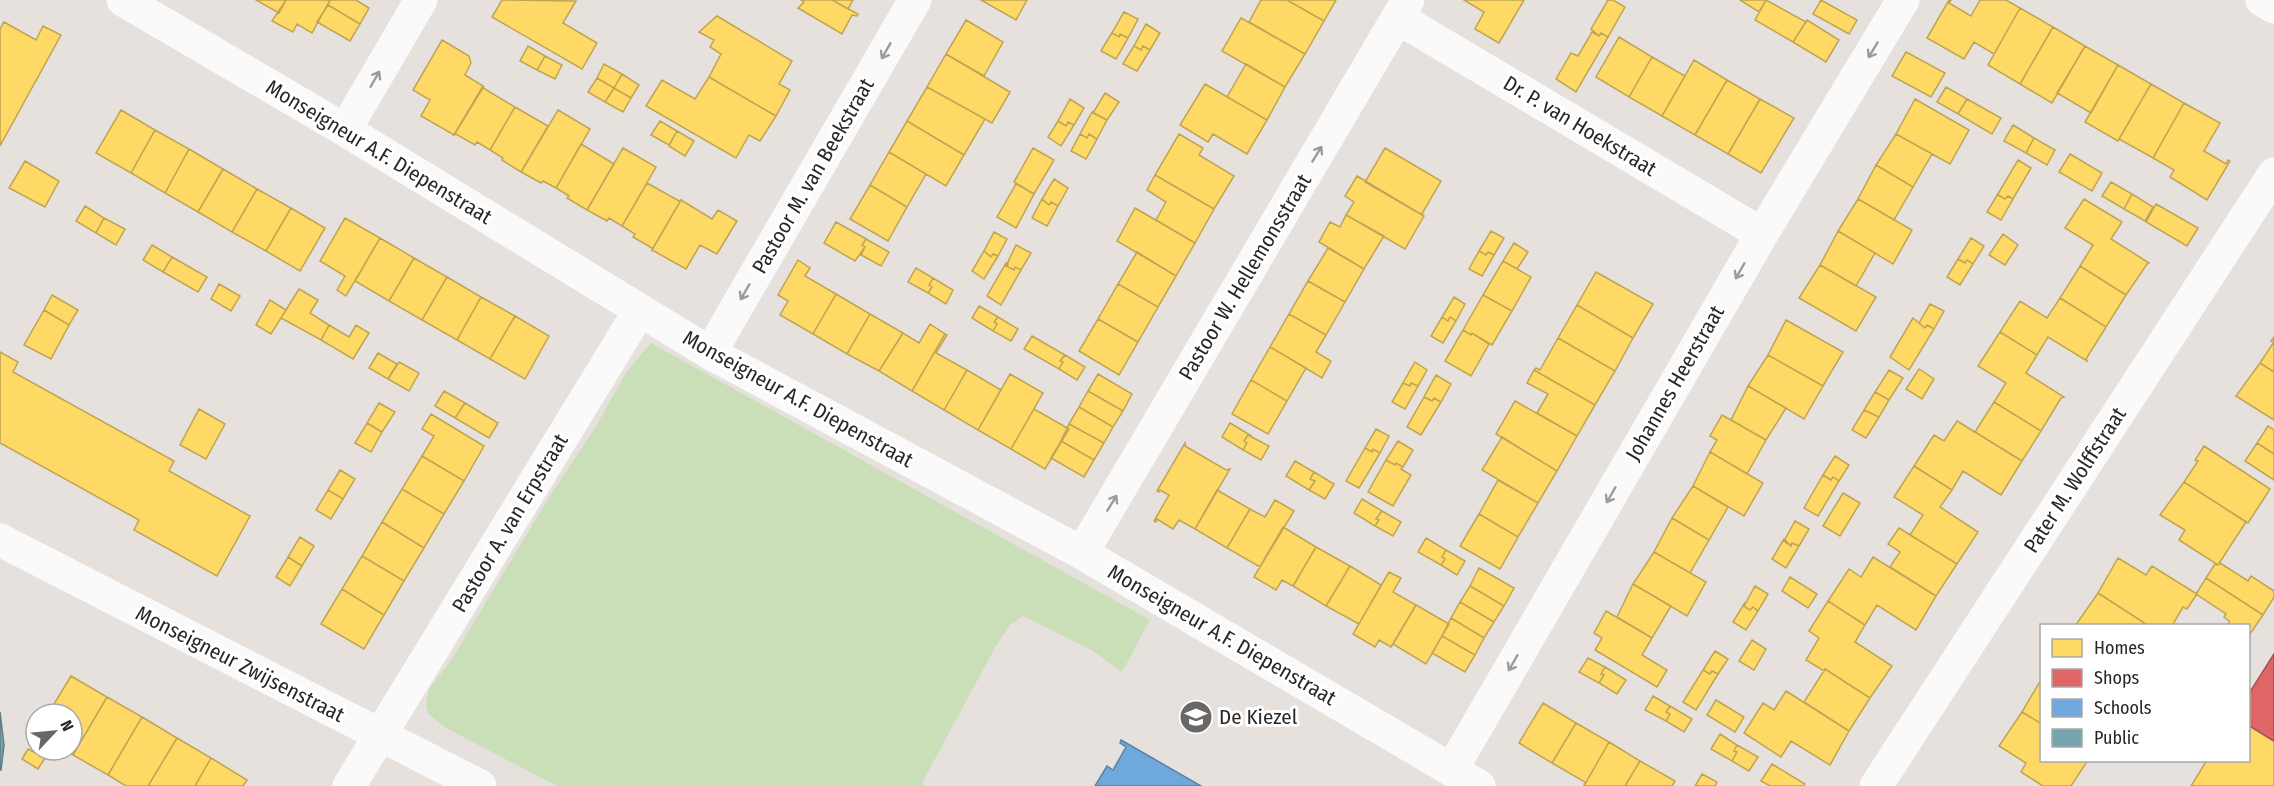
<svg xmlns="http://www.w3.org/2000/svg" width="2274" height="786" viewBox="0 0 2274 786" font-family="'Fira Sans Condensed',sans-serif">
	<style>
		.green { fill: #cadfb7 }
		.homes { fill: #ffd966; stroke: #bea453; stroke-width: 1.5 }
		.shops { fill: #e06666; stroke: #a85353; stroke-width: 1.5 }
		.schools { fill: #6fa8dc; stroke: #5981a6; stroke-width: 1.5 }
		.public { fill: #76a5af; stroke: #5e7f86; stroke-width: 1.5 }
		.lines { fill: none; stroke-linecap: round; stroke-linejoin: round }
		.minor { stroke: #fbfafa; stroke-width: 33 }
		.oneway { stroke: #9c9b9b }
		.labels { text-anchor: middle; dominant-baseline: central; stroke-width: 6; stroke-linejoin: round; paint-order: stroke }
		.street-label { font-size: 21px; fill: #272727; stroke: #fff }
		.poi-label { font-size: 21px; fill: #272727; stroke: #fff; text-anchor: start }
	</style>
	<rect width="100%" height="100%" fill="#e6e1dc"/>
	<!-- green -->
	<path class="green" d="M651 343 1150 620 1122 672 1093 651 1023 616 1010 625 996 646 922 783 924 786H557L444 727 428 713 426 705 429 689 450 662 551 494 595 428 627 371Z"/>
	<!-- homes -->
	<path class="homes" d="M256 0H286L279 13Z
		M286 0H330L312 33 297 24 293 32 272 21Z
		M330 0H356L369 8 360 24 328 5Z
		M502 0 576 1 563 23 597 43 582 69 492 17Z
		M801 0H832L858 14 857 16 852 15 842 34 798 8 804 2Z
		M832 0H853L848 9Z
		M981 0H1027L1016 20Z
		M1261 0H1287L1324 21 1305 54 1249 22Z
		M1287 0H1336L1324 21Z
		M1464 0H1524L1499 43 1475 29 1484 12Z
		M1608 0H1613L1625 7 1608 37 1601 33 1599 36 1591 29Z
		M1740 0H1766L1759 12Z
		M1766 0 1806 22 1793 42 1755 20Z
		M1821 0 1857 20 1849 34 1813 14Z
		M1949 0H1951L1949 3 1971 16 1980 0H2006L2020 8 1994 54 1974 42 1964 59 1927 38Z
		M328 5 360 24 350 41 317 22Z
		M2020 8 2053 27 2020 84 1988 65Z
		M1124 12 1138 19 1128 38 1120 34 1119 37 1112 33Z
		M717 16 792 61 779 84 790 90 776 116 709 77 721 54 710 47 714 40 699 32Z
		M1241 18 1305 54 1285 87 1222 51Z
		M966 20 1003 42 984 76 946 54Z
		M1807 20 1839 40 1826 62 1793 42Z
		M4 22 36 40 43 26 61 35 0 146V29Z
		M1146 24 1160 33 1150 50 1143 46 1141 50 1134 46Z
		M2053 27 2085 46 2052 103 2020 84Z
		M1113 31 1112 33 1119 37 1120 34 1128 38 1116 59 1101 51Z
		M1592 32 1599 36 1601 33 1608 37 1576 92 1556 79 1571 53 1578 56Z
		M1619 37 1652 57 1629 97 1596 77Z
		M442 40 469 56 471 63 465 75 483 86 454 135 421 116 430 100 413 90Z
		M1135 44 1134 46 1141 50 1143 46 1150 50 1137 71 1123 64Z
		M528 46 545 56 537 70 520 61Z
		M2085 46 2118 65 2091 113 2057 93Z
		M1906 52 1945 73 1931 97 1892 76Z
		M946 54 1010 92 992 123 927 87Z
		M545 56 562 65 555 79 537 70Z
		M1652 57 1685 76 1662 116 1629 97Z
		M1694 60 1727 80 1695 135 1662 116Z
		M604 64 622 74 614 88 597 78Z
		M1246 64 1285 87 1267 120 1227 97Z
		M2118 65 2151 84 2118 141 2085 122Z
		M622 74 639 85 631 98 614 88Z
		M709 77 776 116 760 141 749 135 736 158 646 106 662 80 695 99Z
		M597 78 614 88 605 102 588 92Z
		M1727 80 1760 99 1728 154 1695 135Z
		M1205 84 1267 120 1247 154 1213 134 1208 142 1180 125Z
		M2151 84 2184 103 2153 158 2119 139Z
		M484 86 483 88 515 107 490 150 477 142 475 145 456 134 454 135Z
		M927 87 985 119 964 155 907 121Z
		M1946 87 1967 99 1958 114 1937 102Z
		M614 88 631 98 623 112 605 102Z
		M1105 93 1119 102 1107 120 1093 113Z
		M1070 99 1084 108 1074 125 1068 122 1066 126 1058 121Z
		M1760 99 1794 118 1761 173 1728 154Z
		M1915 99 1969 130 1950 164 1896 134Z
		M1967 99 2001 118 1992 134 1958 114Z
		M2184 103 2220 123 2204 151 2226 164 2228 160 2230 161 2207 200 2170 177 2174 170 2153 158Z
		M515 107 548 126 521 172 502 160 503 158 490 150Z
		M121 110 155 130 131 173 96 153Z
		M558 110 590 129 556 188 543 181 541 183 521 172Z
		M1092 112 1107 120 1097 139 1089 134 1087 138 1080 134Z
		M660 121 677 131 669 145 651 135Z
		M907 121 964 155 946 186 889 152Z
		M1058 121 1066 126 1068 122 1074 125 1061 146 1048 137Z
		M2013 125 2034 138 2026 153 2004 141Z
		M155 130 189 149 165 193 131 173Z
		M677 131 694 141 685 156 669 146Z
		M1080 134 1087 138 1089 134 1097 139 1086 159 1071 151Z
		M1179 134 1203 148 1199 155 1234 176 1214 209 1155 175Z
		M1896 134 1932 154 1913 187 1876 165Z
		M2034 138 2055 150 2047 165 2026 153Z
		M581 144 614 164 587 210 567 198 569 196 556 188Z
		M623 148 656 167 622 226 609 218 607 221 587 210Z
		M1033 148 1054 160 1034 194 1014 182Z
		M1385 148 1441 181 1422 214 1424 216 1365 182Z
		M189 149 223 169 198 212 165 193Z
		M889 152 926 174 907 207 870 185Z
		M2070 154 2102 173 2092 191 2059 172Z
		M2018 160 2031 168 2013 199 2008 196 2005 199 1998 195 1999 192Z
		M25 161 59 181 45 207 9 188Z
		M1876 165 1913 187 1894 220 1858 199Z
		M223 169 257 189 232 232 198 212Z
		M1155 175 1214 209 1195 243 1156 220 1166 202 1147 190Z
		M1357 176 1424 216 1405 249 1346 215 1354 202 1345 196Z
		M1054 179 1068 188 1058 206 1051 202 1049 205 1042 199Z
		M2111 182 2132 194 2124 209 2102 196Z
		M647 183 679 201 681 200 652 250V248L633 237 635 234 622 226Z
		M1016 184 1034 194 1016 228 997 217Z
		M870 185 907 207 888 241 850 219Z
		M257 189 291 208 266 251 232 232Z
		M1999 192 1998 195 2005 199 2008 196 2013 199 2001 220 1987 212Z
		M2132 194 2153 207 2145 221 2124 209Z
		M1042 199 1049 205 1051 202 1058 206 1047 226 1032 218Z
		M1858 199 1912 230 1893 264 1838 231Z
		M2084 199 2122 222 2111 239 2149 263 2147 264 2126 295 2080 266 2093 245 2065 228Z
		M681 200 712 219 718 210 737 221 717 254 700 245 686 269 652 250Z
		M2156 204 2198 228 2187 246 2146 222Z
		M85 206 104 218 96 233 76 221Z
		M291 208 325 228 300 271 266 251Z
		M1135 208 1195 243 1176 276 1117 241Z
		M1346 215 1384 236 1364 269 1319 242 1330 222 1340 227Z
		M104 218 125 229 116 245 96 233Z
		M345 218 380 238 346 296 337 290 345 276 320 261Z
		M836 222 868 240 866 239 862 245 865 247 855 261 824 243Z
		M1491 231 1504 238 1494 255 1488 252 1486 255 1479 251Z
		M1838 231 1875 253 1856 286 1820 265Z
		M994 232 1007 239 998 256 993 254 991 257 984 251Z
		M2003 234 2018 245 2005 265 1989 255Z
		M380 238 414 258 389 301 355 281Z
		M1971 238 1984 246 1973 264 1967 260 1965 263 1958 259Z
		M866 239 889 252 881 266 861 255 865 247 862 245Z
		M1514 243 1528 252 1517 269 1503 261Z
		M152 245 172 257 163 272 143 260Z
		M1016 245 1031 253 1021 270 1015 267 1014 270 1006 266Z
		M1328 248 1364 269 1345 302 1308 281Z
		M984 251 991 257 993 254 998 256 984 279 972 271Z
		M1479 251 1486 255 1488 252 1494 255 1482 276 1469 269Z
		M1137 252 1176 276 1158 307 1118 284Z
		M172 257 207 277 198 292 163 272Z
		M414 258 447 277 422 320 389 301Z
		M1958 259 1965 263 1967 260 1973 264 1960 285 1947 277Z
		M798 260 810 268 805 276 836 294 813 334 780 315 788 301 778 295Z
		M1503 261 1531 277 1512 311 1483 295Z
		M1006 263 1008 264 1006 266 1014 270 1015 267 1021 270 1001 305 987 296Z
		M1820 265 1876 297 1856 331 1799 298Z
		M2080 266 2126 295 2106 327 2060 298Z
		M916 268 933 278 929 285 932 287 928 293 908 282Z
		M1596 272 1653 304 1633 338 1577 305Z
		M447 277 481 297 457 340 422 320Z
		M933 278 953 290 946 304 928 293 932 287 929 285Z
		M1308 281 1345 302 1326 335 1289 314Z
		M219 284 240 296 231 311 211 299Z
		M1118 284 1158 307 1138 342 1098 319Z
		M299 289 318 300 310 313 329 325 321 340 281 318Z
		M836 294 870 314 847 354 813 334Z
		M52 295 78 310 69 325 44 310Z
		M1483 295 1512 311 1492 345 1472 333 1471 335 1463 330Z
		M481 297 515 316 490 359 457 340Z
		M1454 297 1465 304 1456 321 1450 317 1448 321 1442 317Z
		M2060 298 2106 327 2086 359 2087 361 2048 337 2037 355 2000 332 2020 301 2047 318Z
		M270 300 286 310 271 334 256 325Z
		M1930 304 1944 311 1934 329 1927 325 1925 328 1919 323Z
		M1577 305 1633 338 1615 371 1558 338Z
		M979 306 998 317 994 322 997 324 993 331 972 318Z
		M44 310 69 325 51 359 24 345Z
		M870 314 903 333 879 371 847 354Z
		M1289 314 1326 335 1316 352 1331 361 1322 378 1270 347Z
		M515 316 549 336 525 379 490 359Z
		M998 317 1018 329 1011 341 993 331 997 324 994 322Z
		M1442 317 1448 321 1450 317 1456 321 1443 343 1431 336Z
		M1913 318 1925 328 1927 325 1934 329 1909 370 1890 357Z
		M1098 319 1138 342 1119 375 1079 351Z
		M1786 320 1843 352 1823 386 1768 355Z
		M930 324 945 334 912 391 879 371 903 333 919 343Z
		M329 325 349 337 356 325 369 333 353 359 321 340Z
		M1463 330 1471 335 1472 333 1489 344 1471 376 1445 361Z
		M2000 332 2037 355 2026 373 2064 397 2061 398 2041 431 1994 402 2006 383 1978 366Z
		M945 334 947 335 936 353 967 370 944 410 912 391Z
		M1032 336 1065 355 1060 361 1063 362 1059 369 1024 349Z
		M2274 337V372L2260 363 2274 342 2271 341Z
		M1558 338 1615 371 1595 405 1534 370 1536 368 1540 370Z
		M1270 347 1306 368 1287 401 1251 380Z
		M0 352 18 362 13 372 174 461 169 471 250 516 217 576 134 530 139 520 0 443Z
		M378 353 397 364 388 379 369 368Z
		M1065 355 1085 367 1077 380 1059 369 1063 362 1060 361Z
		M1768 355 1823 386 1804 419 1748 386Z
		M399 362 419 373 409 391 388 379Z
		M1415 362 1427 370 1418 386 1411 383 1410 386 1403 383Z
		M2260 363 2274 372V420L2236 396Z
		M1919 369 1934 379 1922 399 1906 389Z
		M967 370 1001 390 978 430 944 410Z
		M1534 370 1595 405 1577 436 1537 413 1548 394 1527 383Z
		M1889 370 1903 378 1889 400 1875 392Z
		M1010 374 1043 393 1011 449 978 430Z
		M1098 374 1132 394 1123 411 1088 391Z
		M1436 375 1451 384 1441 402 1434 398 1432 401 1424 397Z
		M1251 380 1287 401 1268 434 1232 414Z
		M1403 383 1410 386 1411 383 1418 386 1405 409 1392 402Z
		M1748 386 1786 408 1766 440 1731 420Z
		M444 391 465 403 455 418 435 406Z
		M1088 391 1123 411 1113 427 1079 407Z
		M1875 392 1889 400 1879 417 1864 410Z
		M1424 397 1432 401 1434 398 1441 402 1421 435 1407 427Z
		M1515 401 1577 436 1557 471 1496 434Z
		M1994 402 2041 431 2022 461 1975 432Z
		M379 403 395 412 382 432 367 423Z
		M465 403 498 423 489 438 455 418Z
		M1079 407 1113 427 1104 443 1069 424Z
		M199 409 225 424 206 459 180 445Z
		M1034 409 1069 429 1045 469 1011 449Z
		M1864 410 1879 417 1866 438 1852 430Z
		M431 414 484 446 464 481 422 456 434 436 422 429Z
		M1722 415 1766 440 1747 474 1710 452 1717 440 1710 436Z
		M1957 421 2022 461 2001 495 1963 471 1952 490 1914 466 1934 435 1944 441Z
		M367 423 382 432 371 452 355 443Z
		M1230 423 1250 435H1248L1244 441 1247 443 1243 450 1222 437Z
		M1069 424 1104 443 1094 460 1061 441Z
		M2268 426 2274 430V454L2257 443Z
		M1376 429 1389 436 1380 453 1373 449 1372 452 1365 448Z
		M1248 435 1269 446 1261 460 1243 450 1247 443 1244 441Z
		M1502 437 1557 471 1538 503 1482 470Z
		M1061 441 1094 460 1084 477 1051 458Z
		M1398 441 1413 450 1403 467 1396 463 1395 465 1386 460Z
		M1185 443V446L1226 470 1230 469 1195 529 1179 520 1173 529 1157 519 1156 522 1154 521 1169 495 1160 490 1159 492 1157 491Z
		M2257 443 2274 454V480L2245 461Z
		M2204 446 2270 489 2248 523 2184 482 2198 461 2195 460Z
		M1365 448 1372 452 1373 449 1380 453 1359 488 1346 481Z
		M1710 452 1763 483 1744 516 1693 486Z
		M422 456 464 481 444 514 402 489Z
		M1835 456 1849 465 1839 481 1833 477 1831 480 1823 475Z
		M1386 460 1395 465 1396 463 1403 467 1401 469 1411 475 1393 506 1368 492Z
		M1295 461 1314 472 1310 479 1315 481 1309 490 1286 476Z
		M1914 466 1952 490 1940 507 1978 532 1957 564 1910 535 1923 515 1894 497Z
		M340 470 355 479 343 499 328 490Z
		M1314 472 1334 484 1325 499 1309 490 1315 481 1310 479Z
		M1823 475 1831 480 1833 477 1839 481 1818 516 1804 508Z
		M1498 480 1538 503 1518 537 1479 514Z
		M2184 482 2246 522 2218 565 2179 540 2185 530 2160 515Z
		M1693 486 1728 507 1709 540 1672 518Z
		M402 489 444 514 424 548 382 522Z
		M328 490 343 499 331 519 316 510Z
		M1217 490 1250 509 1227 548 1195 529Z
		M1843 493 1860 503 1840 536 1823 526Z
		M1362 499 1382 511 1376 519 1379 520 1375 526 1354 513Z
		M1275 500 1294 511 1260 567 1227 548 1250 509 1265 517Z
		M1382 511 1401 522 1393 536 1375 526 1379 520 1376 519Z
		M1479 514 1518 537 1500 569 1460 546Z
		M1672 518 1709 540 1690 573 1654 552Z
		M1795 521 1809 529 1799 546 1792 543 1791 546 1784 541Z
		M382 522 424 548 404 581 362 556Z
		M1283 527 1316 547 1293 586 1282 580 1276 590 1254 577Z
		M1899 528 1957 564 1936 596 1890 567 1900 552 1888 544Z
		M300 537 314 546 302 566 288 557Z
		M1426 538 1446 550 1442 557 1445 559 1441 565 1418 552Z
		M1784 539 1791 546 1792 543 1799 546 1786 568 1772 559Z
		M1316 547 1350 566 1326 606 1293 586Z
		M1446 550 1465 561 1457 575 1441 565 1445 559 1442 557Z
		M1654 552 1706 582 1687 616 1633 584Z
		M362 556 404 581 384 615 342 589Z
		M288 557 302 566 290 586 276 577Z
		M1873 557 1936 596 1916 630 1877 605 1865 625 1828 601 1849 569 1861 577Z
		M2118 558 2146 575 2152 566 2197 594 2187 609 2183 607 2172 626H2149L2098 593Z
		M2220 563 2248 581 2251 576 2274 591V597L2263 615 2206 578 2215 564 2218 565Z
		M1350 566 1381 585 1359 624 1326 606Z
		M1479 568 1514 588 1504 606 1470 586Z
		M1389 572 1401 578 1393 592 1416 605 1391 647 1379 640 1375 647 1353 634Z
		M1790 577 1817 594 1808 608 1782 591Z
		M2206 578 2263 615 2248 637V626H2229V621L2224 617 2226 614 2196 594Z
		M1633 584 1671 606 1652 638 1617 617Z
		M1470 586 1504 606 1494 622 1460 602Z
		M1755 586 1768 594 1758 611 1753 607 1750 610 1744 606Z
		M342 589 384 615 364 649 321 624Z
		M2098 593 2149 626H2075Z
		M1828 601 1865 625 1855 642 1892 666 1870 698 1825 669 1824 671 1806 660 1819 638 1809 631Z
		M1460 602 1494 622 1484 638 1451 618Z
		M1744 604V606L1750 610 1753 607 1758 611 1746 630 1733 622Z
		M1416 605 1449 624 1426 664 1393 644Z
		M1606 611 1652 638 1642 655 1667 670 1657 687 1595 650 1602 638 1594 633Z
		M1451 618 1484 638 1475 655 1442 636Z
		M1442 636 1475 655 1465 672 1432 653Z
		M1752 640 1766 649 1754 670 1739 661Z
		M1715 651 1728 659 1718 674 1712 671 1710 674 1703 670Z
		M1588 658 1605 667 1601 674 1604 675 1599 683 1579 672Z
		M1605 667 1626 680 1617 694 1599 683 1604 675 1601 674Z
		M1825 669 1870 698 1849 731 1804 702Z
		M1703 670 1710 674 1712 671 1718 674 1696 710 1683 702Z
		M71 676 107 697 73 755 65 750H72V714H48Z
		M2042 678V724L2022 712Z
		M1786 691 1849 731 1830 765 1791 741 1781 757 1744 733 1763 703 1774 710Z
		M1653 696 1670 706 1666 712 1670 714 1666 721 1645 710Z
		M107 697 142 717 108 775 73 755Z
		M1716 700 1744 717 1735 732 1707 715Z
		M1543 703 1576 723 1552 763 1519 743Z
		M1670 706 1692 719 1684 732 1666 721 1670 714 1666 712Z
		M2022 712 2042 724V760H2088L2071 786H2043L2021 772 2026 763 1999 746Z
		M142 717 177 738 148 786H126L108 775Z
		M1576 723 1609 742 1584 786 1585 782 1552 763Z
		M2248 725 2274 741V786H2191L2207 760H2248Z
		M1720 734 1737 745 1734 751 1737 752 1732 761 1711 749Z
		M177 738 211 758 195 786H148Z
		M1609 742 1640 761 1625 786H1584Z
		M1737 745 1758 757 1749 771 1732 761 1737 752 1734 751Z
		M28 749 45 758 38 769 22 759Z
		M211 758 247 780 243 786H195Z
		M1640 761 1675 781 1672 786H1625Z
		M1772 764 1805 784 1804 786H1770L1761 781Z
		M1702 774 1717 782 1715 786H1695Z"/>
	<!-- shops -->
	<path class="shops" d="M2274 654V741L2248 725V695Z"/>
	<!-- schools -->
	<path class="schools" d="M1121 740 1201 786H1095L1107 766 1113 770 1126 747 1120 743Z"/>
	<!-- public -->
	<path class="public" d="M0 712 4 745 1 770H0Z"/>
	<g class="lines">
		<!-- minor -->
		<path class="minor" d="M123 0 345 130 710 353 1082 553 1479 786
			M2262 0 2274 7
			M1398 18 1762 234
			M345 130 421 0
			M710 353 915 0
			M0 540 480 786
			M1082 553 1408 0
			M1452 769 1762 234 1903 0
			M349 786 640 310
			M1876 786 2274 174"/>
	</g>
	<!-- one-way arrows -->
	<defs><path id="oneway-shaft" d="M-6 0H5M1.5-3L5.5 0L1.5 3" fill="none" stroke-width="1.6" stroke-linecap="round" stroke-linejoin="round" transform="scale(1.5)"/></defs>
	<g class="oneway">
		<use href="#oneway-shaft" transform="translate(1873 50) rotate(121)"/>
		<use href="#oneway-shaft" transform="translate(886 51) rotate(120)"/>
		<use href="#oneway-shaft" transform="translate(375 79) rotate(-60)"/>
		<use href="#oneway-shaft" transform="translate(1317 154) rotate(-59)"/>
		<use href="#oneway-shaft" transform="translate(1740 271) rotate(120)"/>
		<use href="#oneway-shaft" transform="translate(745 292) rotate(120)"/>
		<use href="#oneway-shaft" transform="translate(1611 495) rotate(120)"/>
		<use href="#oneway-shaft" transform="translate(1112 503) rotate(-59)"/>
		<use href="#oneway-shaft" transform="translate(1513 663) rotate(120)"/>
	</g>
	<!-- icons -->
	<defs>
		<g id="school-disc" transform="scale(1.725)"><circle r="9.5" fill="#6a6866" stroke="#fff"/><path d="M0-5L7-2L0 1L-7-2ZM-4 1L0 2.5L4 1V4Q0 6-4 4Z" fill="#fff"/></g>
	</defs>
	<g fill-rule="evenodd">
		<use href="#school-disc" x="1196" y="717"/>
	</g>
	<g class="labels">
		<!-- street labels -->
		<g class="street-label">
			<text transform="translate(1580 126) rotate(31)">Dr. P. van Hoekstraat</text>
			<text transform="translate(379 152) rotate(31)">Monseigneur A.F. Diepenstraat</text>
			<text transform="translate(813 176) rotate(-60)">Pastoor M. van Beekstraat</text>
			<text transform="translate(1245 277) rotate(-59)">Pastoor W. Hellemonsstraat</text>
			<text transform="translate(1675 383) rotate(-60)">Johannes Heerstraat</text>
			<text transform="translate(798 399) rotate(29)">Monseigneur A.F. Diepenstraat</text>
			<text transform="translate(2075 480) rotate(-57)">Pater M. Wolffstraat</text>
			<text transform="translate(510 523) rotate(-59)">Pastoor A. van Erpstraat</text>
			<text transform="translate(1222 635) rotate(30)">Monseigneur A.F. Diepenstraat</text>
			<text transform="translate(240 664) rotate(27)">Monseigneur Zwijsenstraat</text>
		</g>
		<!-- poi labels -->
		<g class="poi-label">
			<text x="1219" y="717">De Kiezel</text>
		</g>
	</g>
	<!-- legend -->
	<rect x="2040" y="624" width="210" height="138" fill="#ffffff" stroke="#a9a9a9" stroke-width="1.5"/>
	<rect x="2052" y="639" width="30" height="18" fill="#ffd966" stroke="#a9a9a9" stroke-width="1.5"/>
	<text x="2094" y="654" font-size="18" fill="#272727">Homes</text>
	<rect x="2052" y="669" width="30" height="18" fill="#e06666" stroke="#a9a9a9" stroke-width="1.5"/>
	<text x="2094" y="684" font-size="18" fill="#272727">Shops</text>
	<rect x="2052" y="699" width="30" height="18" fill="#6fa8dc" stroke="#a9a9a9" stroke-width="1.5"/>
	<text x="2094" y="714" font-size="18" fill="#272727">Schools</text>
	<rect x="2052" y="729" width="30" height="18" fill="#76a5af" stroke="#a9a9a9" stroke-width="1.5"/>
	<text x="2094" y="744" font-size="18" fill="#272727">Public</text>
	<!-- north arrow -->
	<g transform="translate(54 732) rotate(64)"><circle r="28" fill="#ffffff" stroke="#a9a9a9" stroke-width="1.5"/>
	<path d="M0-4.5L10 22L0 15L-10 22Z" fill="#6a6866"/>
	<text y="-9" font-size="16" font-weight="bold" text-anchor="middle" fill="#272727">N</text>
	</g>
</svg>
